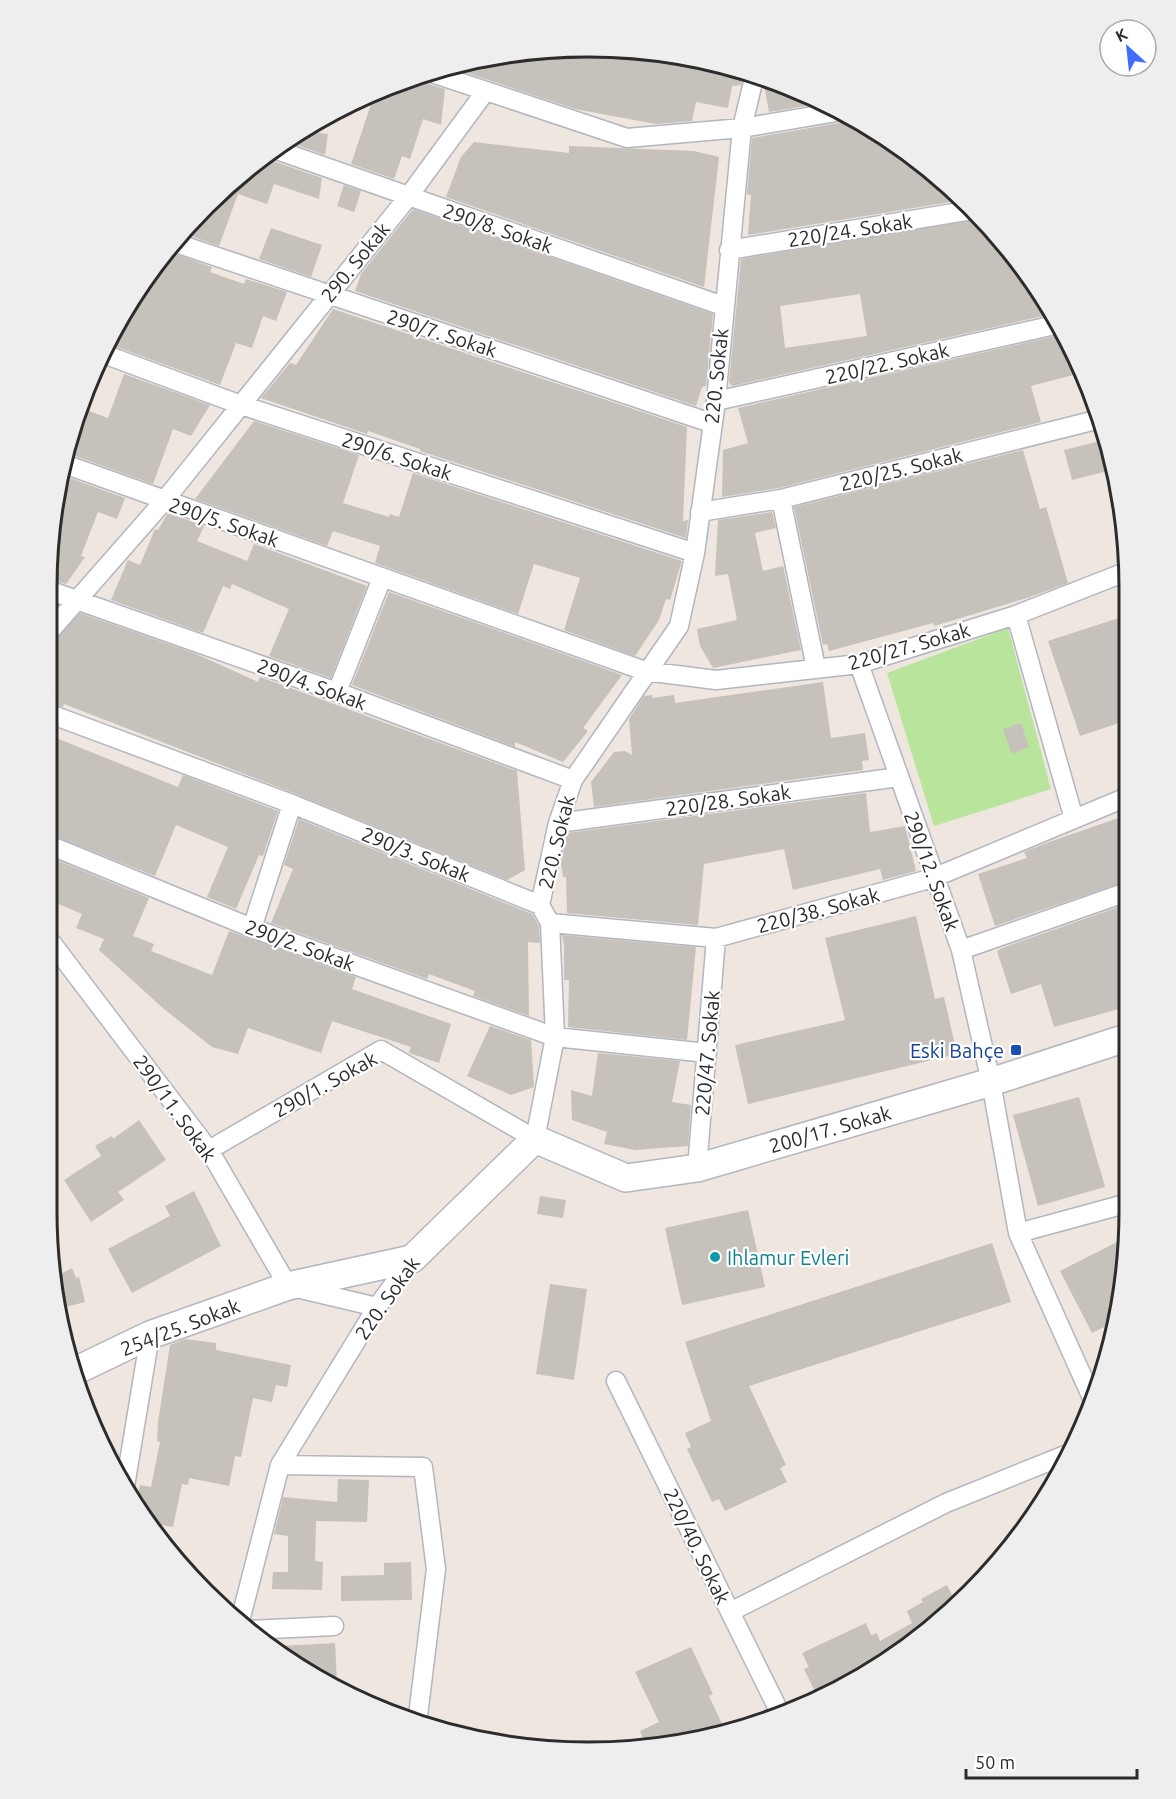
<svg xmlns="http://www.w3.org/2000/svg" width="1176" height="1799" viewBox="0 0 1176 1799" font-family="Ubuntu,sans-serif">
	<style>
		.green { fill: #b8e49c }
		.building { fill: #c6c1ba; fill-rule: evenodd }
		.lines { fill: none; stroke-linecap: round; stroke-linejoin: round }
		.street-casing { stroke: #b2b6c0; stroke-width: 21 }
		.secondary-casing { stroke: #b2b6c0; stroke-width: 30 }
		.street { stroke: #fff; stroke-width: 18 }
		.secondary { stroke: #fff; stroke-width: 27 }
		.transit-dot { fill: #1a4fb4; stroke: #fff; stroke-width: 2 }
		.culture-dot { fill: #0f9aa8; stroke: #fff; stroke-width: 2 }
		.labels { text-anchor: middle; dominant-baseline: central; stroke-width: 4.5; stroke-linejoin: round; paint-order: stroke }
		.street-label { font-size: 20px; fill: #2c2c2c; stroke: #fff }
		.transit-label { font-size: 20px; fill: #164399; stroke: #fff; text-anchor: end }
		.culture-label { font-size: 20px; fill: #0d838f; stroke: #fff; text-anchor: start }
		.rim { fill: none; stroke: #2c2c2c; stroke-width: 3 }
	</style>
	<rect width="100%" height="100%" fill="#eee6df"/>
	<!-- green -->
	<path class="green" d="M1008 628 1051 789 934 826 887 673Z"/>
	<!-- building -->
	<path class="building" d="M552 48 658 51 744 71 741 85 732 86 728 108 696 102 692 121 656 124 575 109 446 66Z
		M419 76 425 83 445 89 441 125 423 119 410 159 402 156 394 179 351 164 375 92Z
		M766 77 821 102 823 103 769 112 764 84Z
		M852 116 945 181 963 200 748 235 751 195 747 194 752 138 844 122Z
		M303 131 328 134 325 155 286 141Z
		M474 142 569 153V146L694 151 719 157 704 287 446 197 461 157Z
		M265 155 270 160 322 178 319 199 274 184 267 204 238 194 219 246 180 232Z
		M344 185 361 191 354 212 337 206Z
		M413 209 713 314 706 386 702 387 696 406 355 291 361 274Z
		M980 218 1018 259 1052 314 732 386 729 382 741 259ZM860 294 867 336 785 348 780 306Z
		M271 228 322 245 311 277 259 259Z
		M167 251 212 267 210 272 244 284 246 279 287 292 276 321 263 316 252 348 236 343 220 385 106 343Z
		M333 309 687 427 683 521 688 520 686 538 420 451V449L368 431 367 434 261 398 290 363 296 365Z
		M1064 334 1077 374 1031 386 1041 422 779 488 722 497 723 450 748 443 738 408Z
		M124 374 210 405 191 436 173 429 153 484 70 454 84 409 108 418Z
		M254 421 359 455 343 503 389 517 390 514 399 517 413 473 682 561 670 600 666 599 659 620 635 656 564 630 580 578 534 564 518 614 375 563 380 546 333 531 327 546 195 499Z
		M1104 440 1112 470 1072 480 1064 450Z
		M1023 450 1040 509 1046 507 1068 583 1030 597 934 626 933 623 829 651 827 644 823 645 794 507Z
		M64 476 125 498 117 519 98 512 81 556 85 557 66 584 51 580V517Z
		M772 512 776 528 755 533 763 571 783 566 801 650 713 668 700 646 697 629 737 620 728 574 715 576 718 520Z
		M168 513 204 526 197 541 247 561 254 544 367 586 331 678 269 656 289 609 232 584 230 589 223 586 203 633 111 600 128 560 140 565 155 529 158 530Z
		M389 592 511 635 622 675 583 728 588 731 563 762 515 742V747L352 685Z
		M80 613 194 653 258 682 260 677 517 771 525 870 507 880 296 794 64 704 63 707 50 703V644Z
		M1128 615V720L1080 736 1048 641Z
		M823 682 831 738 865 733 869 760 862 761 863 770 594 807 591 782 614 752 625 751 632 755 629 719 644 696 652 695V698L674 695 675 703Z
		M1021 723 1029 747 1012 754 1003 729Z
		M50 726 54 728 51 736 178 787 183 775 278 811 263 856 259 855 236 909 207 897 228 847 176 825 155 876 49 834Z
		M866 793 870 832 905 826 916 871 883 880 880 869 793 890 784 849 704 864 698 925 567 913 566 877H563L561 863 567 833Z
		M1127 815V881L995 926 978 874 1027 858 1024 852 1052 841Z
		M299 819 532 914 539 926 540 943 528 942 529 1016 473 996 475 991 429 974 427 979 271 923 293 869 284 865Z
		M49 857 149 898 133 936 154 944 151 951 212 975 229 931 356 977 352 989 451 1024 439 1063 409 1053 411 1047 332 1021 321 1053 248 1028 238 1054 212 1047 164 1009 99 950 104 939 76 928 82 914 49 900Z
		M1127 904 1126 1007 1054 1027 1041 984 1011 994 997 951 1002 948Z
		M916 916 935 999 944 997 957 1054 748 1104 735 1045 845 1020 825 938Z
		M562 935 696 947 687 1040 568 1027 569 980H564V945Z
		M490 1026 531 1040 534 1087 511 1095 467 1076Z
		M598 1053 680 1061 672 1102 691 1105 688 1146 635 1150 604 1144 607 1132 572 1120 571 1090 592 1096Z
		M1079 1097 1105 1187 1038 1206 1013 1115Z
		M139 1120 166 1160 118 1192 124 1200 91 1222 64 1180 101 1156 95 1146 112 1136 113 1139Z
		M194 1191 221 1246 132 1293 108 1249 170 1216 165 1206Z
		M540 1196 566 1200 563 1218 537 1214Z
		M748 1210 765 1287 682 1305 665 1228Z
		M1125 1238V1281L1114 1322 1092 1333 1060 1271Z
		M992 1243 1011 1302 749 1386 786 1465 780 1468 787 1482 725 1511 719 1499 712 1502 687 1449 691 1447 685 1433 711 1421 685 1342Z
		M72 1268 76 1278 79 1277 85 1302 62 1308 57 1276Z
		M550 1284 587 1289 574 1380 536 1374Z
		M185 1339 216 1343V1350L291 1365 287 1387 276 1385 272 1402 253 1398 241 1457 235 1456 229 1486 189 1478 188 1485 182 1484 173 1527 147 1522 136 1507 140 1485 151 1487 160 1442 157 1441 158 1422 170 1345Z
		M338 1479 369 1480 367 1522 316 1521 315 1561 323 1562 322 1590 272 1589 273 1572H288V1536L274 1534 283 1497 337 1502Z
		M411 1562 412 1600 341 1601V1576L384 1575V1563Z
		M947 1585 956 1603 889 1661 816 1694 804 1669 809 1667 802 1653 866 1623 871 1635 877 1633 880 1641 912 1623 907 1611 923 1602 921 1599Z
		M335 1643 337 1683 268 1646 302 1645Z
		M691 1647 713 1694 709 1696 724 1728 721 1729 724 1735 646 1745 640 1731 659 1722 635 1672Z"/>
	<g class="lines">
		<!-- street casing -->
		<g class="street-casing">
			<path id="street" d="M429 72 627 138 742 128 842 111
				M274 149 723 306
				M173 242 711 423
				M729 250 972 210
				M101 353 241 405 695 553
				M716 401 1059 324
				M67 465 645 671 716 680 859 664 1016 615 1128 571
				M781 499 816 668
				M700 512 781 499 1100 419
				M51 591 337 692 573 780
				M1016 615 1074 819
				M50 631 164 501 408 197 485 92
				M859 664 961 950 991 1082 1018 1233 1093 1400
				M337 692 382 578
				M50 714 292 804 540 905
				M558 823 899 777
				M49 845 252 928 555 1037 707 1053
				M550 923 716 938 933 878 1127 797
				M252 928 292 804
				M48 938 209 1150 288 1286 377 1307
				M961 950 1127 892
				M209 1150 381 1050 535 1139 555 1037 550 923 540 905 558 823 573 780 679 626 695 553 716 401 742 128 755 74
				M697 1168 716 938
				M1018 1233 1125 1204
				M616 1381 779 1711
				M280 1465 423 1467 436 1569 417 1724
				M125 1486 150 1335
				M730 1612 946 1503 1065 1455
				M240 1621 280 1465 377 1307 412 1259
				M248 1630 334 1626"/>
		</g>
		<!-- secondary casing -->
		<g class="secondary-casing">
			<path id="secondary" d="M73 1372 150 1335 288 1286 412 1259 535 1139 626 1178 697 1168 991 1082 1126 1038"/>
		</g>
		<!-- street -->
		<use href="#street" class="street"/>
		<!-- secondary -->
		<use href="#secondary" class="secondary"/>
	</g>
	<!-- markers -->
	<rect class="transit-dot" x="1010" y="1044" width="12" height="12" rx="3"/>
	<circle class="culture-dot" cx="715" cy="1257" r="6"/>
	<g class="labels">
		<!-- street labels -->
		<g class="street-label">
			<text transform="translate(498 228) rotate(19)">290/8. Sokak</text>
			<text transform="translate(850 230) rotate(-9)">220/24. Sokak</text>
			<text transform="translate(355 262) rotate(-51)">290. Sokak</text>
			<text transform="translate(442 333) rotate(18)">290/7. Sokak</text>
			<text transform="translate(887 363) rotate(-13)">220/22. Sokak</text>
			<text transform="translate(716 376) rotate(-84)">220. Sokak</text>
			<text transform="translate(397 456) rotate(18)">290/6. Sokak</text>
			<text transform="translate(901 469) rotate(-14)">220/25. Sokak</text>
			<text transform="translate(224 522) rotate(19)">290/5. Sokak</text>
			<text transform="translate(909 646) rotate(-16)">220/27. Sokak</text>
			<text transform="translate(312 684) rotate(20)">290/4. Sokak</text>
			<text transform="translate(728 800) rotate(-8)">220/28. Sokak</text>
			<text transform="translate(556 842) rotate(-76)">220. Sokak</text>
			<text transform="translate(416 854) rotate(22)">290/3. Sokak</text>
			<text transform="translate(932 871) rotate(70)">290/12. Sokak</text>
			<text transform="translate(818 910) rotate(-15)">220/38. Sokak</text>
			<text transform="translate(300 945) rotate(20)">290/2. Sokak</text>
			<text transform="translate(707 1053) rotate(-85)">220/47. Sokak</text>
			<text transform="translate(325 1084) rotate(-29)">290/1. Sokak</text>
			<text transform="translate(175 1108) rotate(54)">290/11. Sokak</text>
			<text transform="translate(830 1129) rotate(-16)">200/17. Sokak</text>
			<text transform="translate(387 1298) rotate(-55)">220. Sokak</text>
			<text transform="translate(180 1327) rotate(-21)">254/25. Sokak</text>
			<text transform="translate(697 1546) rotate(64)">220/40. Sokak</text>
		</g>
		<!-- transit labels -->
		<g class="transit-label">
			<text x="1004" y="1050">Eski Bahçe</text>
		</g>
		<!-- culture labels -->
		<g class="culture-label">
			<text x="727" y="1257">Ihlamur Evleri</text>
		</g>
	</g>
	<!-- crop -->
	<path d="M0 0H1176V1799H0ZM588 57H588A531 531 0 0 1 1119 588V1211A531 531 0 0 1 588 1742H588A531 531 0 0 1 57 1211V588A531 531 0 0 1 588 57Z" fill="#eee" fill-rule="evenodd"/>
	<path class="rim" d="M588 57H588A531 531 0 0 1 1119 588V1211A531 531 0 0 1 588 1742H588A531 531 0 0 1 57 1211V588A531 531 0 0 1 588 57Z"/>
	<!-- north arrow -->
	<g transform="translate(1128 48) rotate(333)"><circle r="28" fill="#ffffff" stroke="#ababab" stroke-width="1.5"/>
	<path d="M0-4.5L10 22L0 15L-10 22Z" fill="#3f6dfa"/>
	<text y="-9" font-size="16" font-weight="bold" text-anchor="middle" fill="#2c2c2c">K</text>
	</g>
	<!-- scale -->
	<path d="M966 1769v9h171v-9" fill="none" stroke="#2c2c2c" stroke-width="3"/>
	<text x="975" y="1769" font-size="18" fill="#2c2c2c" stroke="#ffffff" stroke-width="4.5" paint-order="stroke">50 m</text>
</svg>
